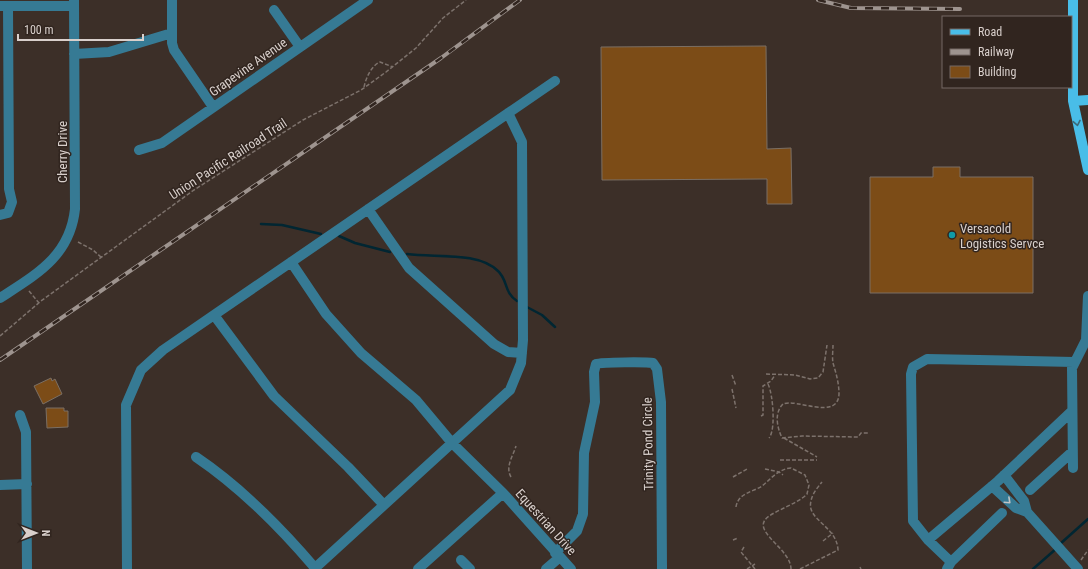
<svg xmlns="http://www.w3.org/2000/svg" width="1088" height="569" viewBox="0 0 1088 569" font-family="'Roboto Condensed',sans-serif">
	<style>
		.lines { fill: none; stroke-linecap: round; stroke-linejoin: round }
		.stream { stroke: #012632; stroke-width: 2.5 }
		.building { fill: #7c4c17; stroke: #7b6f64 }
		.path { stroke: #7d726c; stroke-width: 1.5; stroke-dasharray: 4 2; stroke-linecap: butt }
		.minor { stroke: #367a94; stroke-width: 10 }
		.major { stroke: #49bde8; stroke-width: 10 }
		.rail-casing { stroke: #9e948f; stroke-width: 4 }
		.rail { stroke: #31251f; stroke-width: 2.5; stroke-dasharray: 8; stroke-linecap: butt }
		.oneway { stroke: #3c6979 }
		.oneway2 { stroke: #c1c3c4 }
		.culture-dot { fill: #0f9aa8; stroke: #31251f; stroke-width: 1.5 }
		.labels { text-anchor: middle; dominant-baseline: central; stroke-width: 3; stroke-linejoin: round; paint-order: stroke }
		.street-label { font-size: 13px; fill: #d9d0cc; stroke: #31251f }
		.poi-label { font-size: 13px; fill: #d9d0cc; stroke: #31251f; text-anchor: start }
	</style>
	<rect width="100%" height="100%" fill="#3c2f28"/>
	<g class="lines">
		<!-- stream -->
		<path class="stream" d="M261 224 282 225 321 234
			M339 236 355 243 390 252
			M407 254C435 258 478 251 498 271 508 280 504 293 517 301
			M525 306 542 315 555 327
			M1060 544 1088 519
			M1033 569 1057 548"/>
	</g>
	<!-- building -->
	<path class="building" d="M766 46 767 149 791 148 792 204H767V179L602 180 601 47Z
		M933 167H960V177H1033V293H870V177H933Z
		M51 378 52 381 55 379 62 394 43 404 34 386Z
		M46 408H64V411H68V427L47 428Z"/>
	<g class="lines">
		<!-- path -->
		<path class="path" d="M364 87C366 78 371 66 380 62L393 67
			M78 242 93 250 102 258
			M29 291 39 303
			M0 336 41 301 194 190 303 120 361 90 386 72 416 48 443 18 466 0
			M833 345C833 350 832 358 833 363 836 373 839 383 839 394 838 421 796 398 783 404 774 413 777 427 782 438L802 436 858 437 861 433H869
			M766 374 795 375 810 379 818 378 823 372 827 345
			M732 375 736 386
			M768 384C773 394 776 430 769 438
			M732 389 736 408
			M761 416 763 415V386L771 381 775 375
			M784 438 817 457
			M780 460H817
			M765 469 779 472 783 475
			M511 477C505 467 513 456 516 446
			M733 477 747 469
			M736 507C738 493 753 492 762 486 771 479 778 469 791 468L805 475 809 485 807 494C798 504 770 512 765 520 755 533 791 550 791 569
			M733 540 738 538
			M823 541 833 533
			M744 547 741 552 755 569
			M1081 560 1088 550
			M860 567 861 569
			M747 569 755 564
			M800 569 838 550C837 526 806 520 811 501 812 494 818 487 822 482"/>
		<!-- minor -->
		<path class="minor" d="M172 0V43L174 50 213 107
			M0 6H74
			M274 10 300 47
			M74 54 109 52 172 33
			M139 150 162 143 368 0
			M368 209 409 268 494 344 508 352 522 353
			M0 215 8 213 12 202 9 189 8 6
			M291 262 326 314 361 353 416 400 452 443 503 493 571 569
			M0 298C37 274 70 256 75 209L74 0
			M214 315 274 396 348 467 384 505
			M1071 412 998 481 928 540 913 521 911 374 913 367 927 359 1074 362
			M20 415 26 432 27 569
			M196 457C242 488 280 527 315 568
			M1073 468 1072 368 1086 340 1088 296
			M1004 475 1024 501 1027 512 1078 569
			M0 485 27 484
			M992 486 1016 508 1027 512
			M1030 490 1072 452
			M928 540 951 562 947 569
			M555 553 577 531 583 514 584 453 595 402 594 372 596 364C602 362 648 362 653 363L657 369 661 402 662 569
			M461 560 470 569
			M951 562 1002 513
			M127 569 126 405 141 370 163 350 555 81
			M314 569 510 390 521 363 523 340 522 142 508 113
			M418 569 503 493
			M546 569 560 557"/>
		<!-- major -->
		<path class="major" d="M1073 0V101L1088 170
			M1073 101 1088 100"/>
		<!-- rail casing -->
		<g class="rail-casing">
			<path id="rail" d="M818 0 851 8 960 9
				M0 360 441 58 520 0"/>
		</g>
		<!-- rail -->
		<use href="#rail" class="rail"/>
	</g>
	<!-- one-way arrows -->
	<defs><path id="oneway-chevron" d="M-2-3.5L2.5 0L-2 3.5" fill="none" stroke-width="1.6" stroke-linecap="round" stroke-linejoin="round"/></defs>
	<use class="oneway" href="#oneway-chevron" transform="translate(1077 123) rotate(79)"/>
	<use class="oneway2" href="#oneway-chevron" transform="translate(1008 501) rotate(43)"/>
	<!-- markers -->
	<circle class="culture-dot" cx="952" cy="235" r="4"/>
	<g class="labels">
		<!-- street labels -->
		<g class="street-label">
			<text transform="translate(248 67) rotate(-35)">Grapevine Avenue</text>
			<text transform="translate(62 152) rotate(-90)">Cherry Drive</text>
			<text transform="translate(228 159) rotate(-33)">Union Pacific Railroad Trail</text>
			<text transform="translate(648 444) rotate(-91)">Trinity Pond Circle</text>
			<text transform="translate(546 522) rotate(48)">Equestrian Drive</text>
		</g>
		<!-- poi labels -->
		<g class="poi-label">
			<text x="960" y="228">Versacold<tspan x="960" dy="15">Logistics Servce</tspan></text>
		</g>
	</g>
	<!-- legend -->
	<rect x="942" y="16" width="130" height="72" fill="#31251f" stroke="#746964"/>
	<rect x="950" y="29" width="20" height="6" fill="#49bde8" stroke="#746964"/>
	<text x="978" y="36" font-size="12" fill="#d9d0cc">Road</text>
	<rect x="950" y="49" width="20" height="6" fill="#9e948f" stroke="#746964"/>
	<text x="978" y="56" font-size="12" fill="#d9d0cc">Railway</text>
	<rect x="950" y="66" width="20" height="12" fill="#7c4c17" stroke="#746964"/>
	<text x="978" y="76" font-size="12" fill="#d9d0cc">Building</text>
	<!-- north arrow -->
	<g transform="translate(36 533) rotate(90)" stroke="#31251f" stroke-width="3" paint-order="stroke">
	<path d="M0-3L7 15L0 10L-7 15Z" fill="#d9d0cc"/>
	<text y="-6" font-size="11" font-weight="bold" text-anchor="middle" fill="#d9d0cc">N</text>
	</g>
	<!-- scale -->
	<path d="M18 34v6h125v-6" fill="none" stroke="#d9d0cc" stroke-width="2"/>
	<text x="24" y="34" font-size="12" fill="#d9d0cc" stroke="#31251f" stroke-width="3" paint-order="stroke">100 m</text>
</svg>
